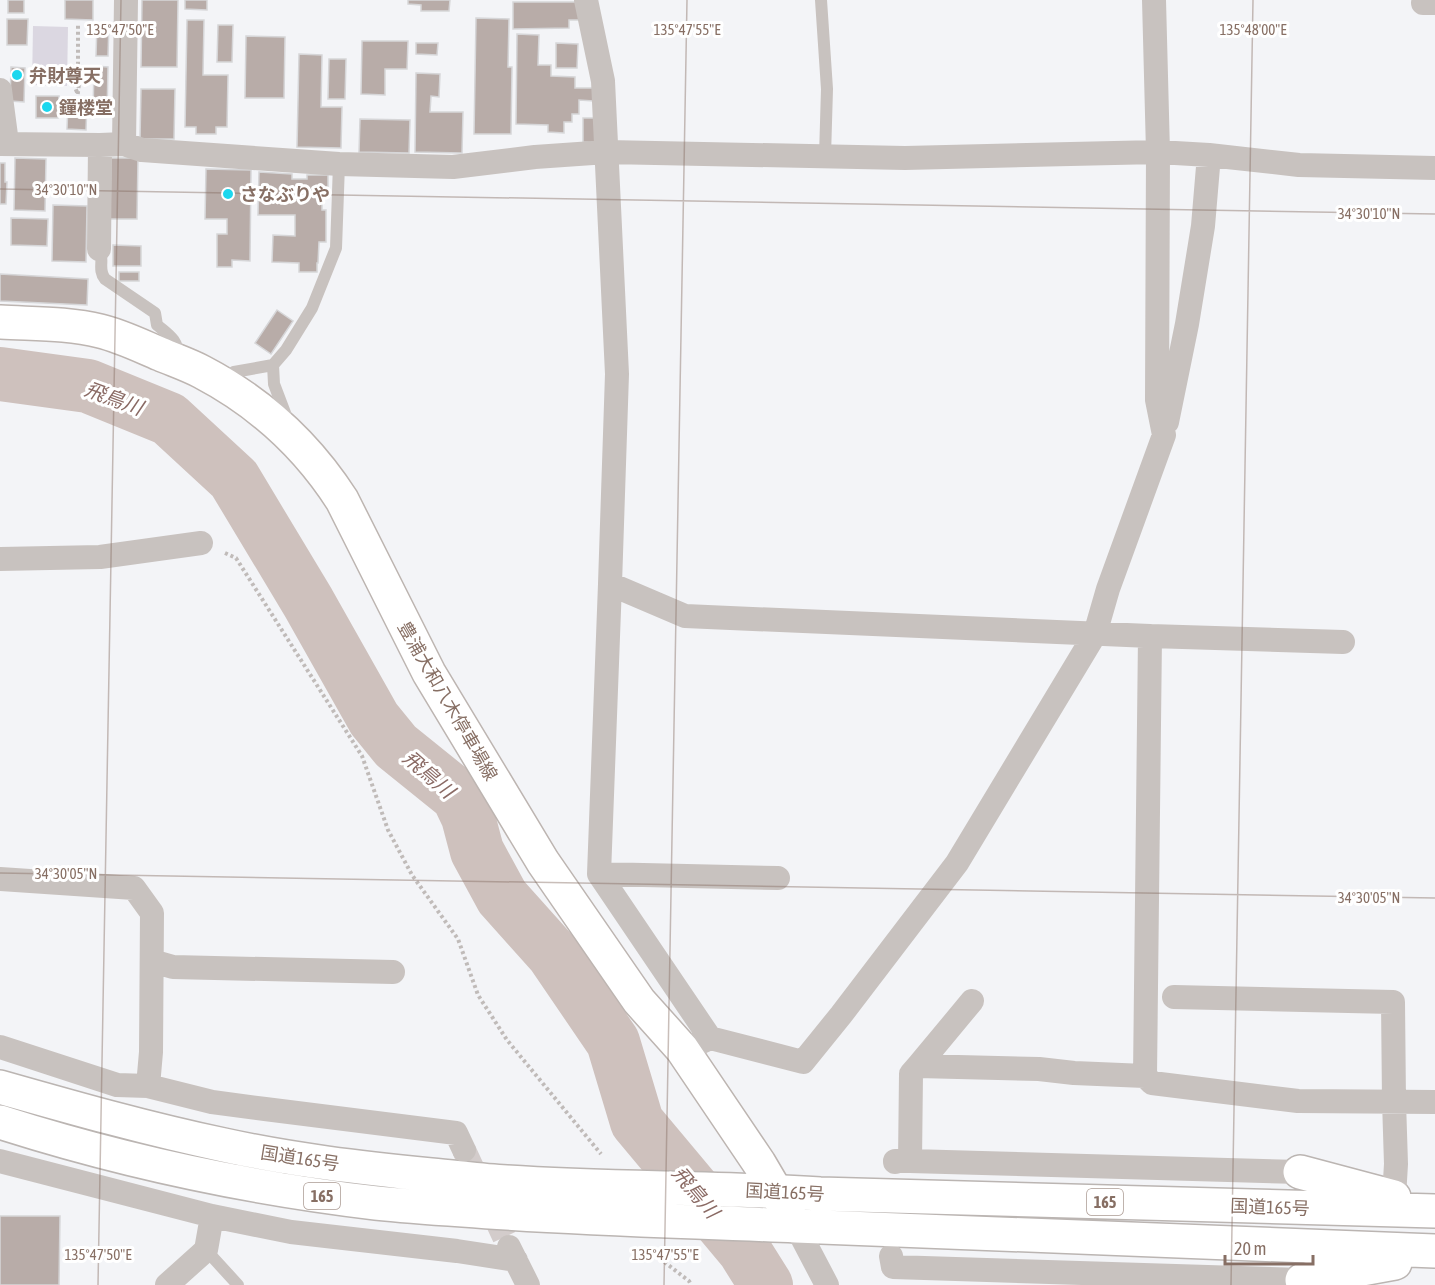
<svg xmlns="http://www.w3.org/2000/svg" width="1435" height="1285" viewBox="0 0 1435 1285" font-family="'Asap Condensed','Noto Sans JP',sans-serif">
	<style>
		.green { fill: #dbd7e1 }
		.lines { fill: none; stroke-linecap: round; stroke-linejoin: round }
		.river { stroke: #cec1bd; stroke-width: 54 }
		.building { fill: #b8aca8; stroke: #d6d6d8; stroke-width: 1.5 }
		.minor-tunnel { stroke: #d3cccb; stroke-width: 24; stroke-dasharray: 24 12; stroke-linecap: butt }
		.secondary-casing { stroke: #bdb5b1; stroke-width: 36 }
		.trunk-casing { stroke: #bbb5b2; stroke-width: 36 }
		.path { stroke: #c0bbb9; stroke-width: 4; stroke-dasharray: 3 3; stroke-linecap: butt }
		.service { stroke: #c8c2bf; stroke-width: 12 }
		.minor { stroke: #c8c2bf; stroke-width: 24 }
		.secondary { stroke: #fff; stroke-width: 33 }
		.trunk { stroke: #fff; stroke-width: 33 }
		.ticks { fill: none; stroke: #876f64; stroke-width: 1.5; stroke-opacity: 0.45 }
		.poi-dot { fill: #1cd7ee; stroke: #fff; stroke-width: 2 }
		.labels { text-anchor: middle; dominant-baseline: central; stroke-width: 6; stroke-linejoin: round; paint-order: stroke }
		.shield { fill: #fff; stroke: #ab9a92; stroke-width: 1.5 }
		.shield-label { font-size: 16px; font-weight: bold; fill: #876f64 }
		.poi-label { font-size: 18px; font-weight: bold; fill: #876f64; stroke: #fff; text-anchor: start }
		.street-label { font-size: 18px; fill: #876f64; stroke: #fff }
		.water-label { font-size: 20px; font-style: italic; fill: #8a6a64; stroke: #fff }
		.ticks-label { font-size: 15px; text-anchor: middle; fill: #876f64; stroke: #fff; stroke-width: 6; stroke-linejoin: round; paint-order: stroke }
	</style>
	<rect width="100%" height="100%" fill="#f3f4f7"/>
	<!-- green -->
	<path class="green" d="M33 26 68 27 67 86 32 85Z"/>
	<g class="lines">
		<!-- river -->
		<path class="river" d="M0 374 88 386 169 419 234 479 308 602 374 719 396 746 458 796 468 817 477 851 502 897 553 954 613 1042 637 1122 744 1250 766 1285"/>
	</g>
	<!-- building -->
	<path class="building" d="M8 0H24V13H8Z
		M65 0H93V20L65 19Z
		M142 0H178L177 67H141Z
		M185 0H207V10L185 9Z
		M408 0H450L449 11H421V5L408 4Z
		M513 2H579V20H569V28L513 29Z
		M476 18 509 19 508 67H512L511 134H474Z
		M7 19H28L27 45H7Z
		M187 20H204L203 75H228L227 127H216V134H196V127H185Z
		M97 23H109L108 56H96Z
		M218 25H233L232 62H217Z
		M517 34 539 35 538 65H551V76L575 77V88H595L594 101 579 100V114H572V122H564V133L548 132V125L516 124Z
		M246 36 285 37 284 98H245Z
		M362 41H408L407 69H385V95L361 94Z
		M416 43H438L437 55 416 54Z
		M556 43 578 44 577 68H556Z
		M299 54 322 55 321 107H342L341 148 297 147Z
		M329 59H346L345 99H328Z
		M94 66 108 67 107 115 93 114Z
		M11 67 25 68 24 102 10 101Z
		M416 73 440 74 439 97 431 96 430 112H463L462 153 415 152Z
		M141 89H175L174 139H140Z
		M36 96H59L58 118H36Z
		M68 103H87L86 130 67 129Z
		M583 118H596V143L583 142Z
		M360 119 410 120 409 153 359 152Z
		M15 158 46 159 45 211 14 210Z
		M111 158H138L137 219H110Z
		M0 163H5V182H7L6 204H0Z
		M206 169 251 170 250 261 232 260V267H217V234H227V219H205Z
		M259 172 292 174V179H307V175H328V194H322V210H326V242H319L318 263H317V272H299V263L272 262 273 235 295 236V215H258Z
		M53 205 87 206 86 262 52 261Z
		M11 218 48 219 47 246 11 245Z
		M113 245 141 246V266H113Z
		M119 272H139V281H119Z
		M0 274 88 279 87 305 0 301Z
		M277 310 293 321 271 354 255 343Z
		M0 1216H60L59 1285H0Z"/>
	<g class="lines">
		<!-- minor-tunnel -->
		<path class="minor-tunnel" d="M464 1150 507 1243"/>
		<!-- secondary casing -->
		<g class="secondary-casing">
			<path id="secondary" d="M0 322C33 324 68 323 100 331 121 336 141 346 160 354 174 360 189 365 202 372 261 403 306 444 342 500L429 673 543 862 639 1001 682 1049 759 1163 789 1214"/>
		</g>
		<!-- trunk casing -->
		<g class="trunk-casing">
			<path id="trunk" d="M0 1087C74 1108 148 1129 224 1145 292 1160 362 1168 431 1175 456 1177 482 1181 507 1182 612 1189 716 1187 820 1194L1435 1211
				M0 1122C122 1161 249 1188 376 1203 405 1206 434 1208 463 1210 574 1219 685 1221 796 1226 1009 1235 1222 1243 1435 1251
				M1300 1172 1394 1197
				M1302 1280 1395 1263"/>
		</g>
		<!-- path -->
		<path class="path" d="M77 92C74 86 73 78 78 73
			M77 100 80 76 78 73V25
			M225 553 236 558 362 756 388 830 412 875 458 939 478 995 507 1040 601 1154
			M658 1252 663 1261 689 1281 691 1285"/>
		<!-- service -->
		<path class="service" d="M821 0 827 89 825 156
			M99 249C105 260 97 269 105 279L155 313 157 325C170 336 177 339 179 357
			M273 365 274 384 285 413 284 422
			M222 379 234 372 273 365 286 350 312 308 336 248 339 164
			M206 1250 238 1285"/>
		<!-- minor -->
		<path class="minor" d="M586 0 603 81 617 374 610 584
			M1423 3H1435
			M0 90 7 143
			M0 144 100 145 124 144 142 150 339 164 453 167 535 157 607 152 905 158 1158 152 1209 155 1299 165 1435 168
			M124 144 126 0
			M99 249 100 145
			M1167 422 1187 324 1203 226 1209 155
			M0 559 100 557 201 543
			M1150 636 1343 642
			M599 874 778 878
			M0 879 134 888 152 913 151 1052 148 1086
			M152 961 173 967 393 972
			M1174 997 1393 1002 1394 1101 1396 1164 1394 1197
			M710 1038 599 874 610 584 685 616 1150 636 1145 1076 1074 1073 1039 1069 918 1066 911 1074 910 1161
			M697 1044 710 1038 803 1062 841 1015 957 863 1095 634 1108 589 1164 435 1157 400 1158 152 1154 0
			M0 1047 117 1085 148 1086 212 1102 265 1109 456 1133 464 1150
			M918 1066 972 1001
			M1145 1076 1152 1083 1298 1101 1435 1102
			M0 1161 212 1216 291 1232 457 1251 516 1260
			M895 1162V1161H910L1300 1172
			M796 1226 827 1285
			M509 1247 528 1285
			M891 1256 893 1267 1302 1280
			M167 1285 206 1250 212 1216"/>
		<!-- secondary -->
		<use href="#secondary" class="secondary"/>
		<!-- trunk -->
		<use href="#trunk" class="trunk"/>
	</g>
	<!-- ticks -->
	<path class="ticks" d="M0 189 1435 214M0 873 1435 898M98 1285 121 0M664 1285 687 0M1231 1285 1253 0"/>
	<!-- markers -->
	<g class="poi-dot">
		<circle cx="17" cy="75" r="6"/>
		<circle cx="47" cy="107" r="6"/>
		<circle cx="228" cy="194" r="6"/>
	</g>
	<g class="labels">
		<!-- shield labels -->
		<g class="shield">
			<rect x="304" y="1183" width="36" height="26" rx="4.5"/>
			<rect x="1087" y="1189" width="36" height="26" rx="4.5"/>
		</g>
		<g class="shield-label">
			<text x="322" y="1196">165</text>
			<text x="1105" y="1202">165</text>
		</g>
		<!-- poi labels -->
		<g class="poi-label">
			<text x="29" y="75">弁財尊天</text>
			<text x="59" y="107">鐘楼堂</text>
			<text x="240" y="194">さなぶりや</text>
		</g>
		<!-- street labels -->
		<g class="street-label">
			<text transform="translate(448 701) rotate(60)">豊浦大和八木停車場線</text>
			<text transform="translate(300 1158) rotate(9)">国道165号</text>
			<text transform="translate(785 1192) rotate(3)">国道165号</text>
			<text transform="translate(1270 1207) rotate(2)">国道165号</text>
		</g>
		<!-- water labels -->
		<g class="water-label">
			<text transform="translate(114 398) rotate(20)">飛鳥川</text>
			<text transform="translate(429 774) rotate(41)">飛鳥川</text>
			<text transform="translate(696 1192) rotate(50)">飛鳥川</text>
		</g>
	</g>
	<g class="ticks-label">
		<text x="120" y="35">135°47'50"E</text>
		<text x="687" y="35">135°47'55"E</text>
		<text x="1253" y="35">135°48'00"E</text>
		<text x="66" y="195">34°30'10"N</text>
		<text x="1369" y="219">34°30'10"N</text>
		<text x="66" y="879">34°30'05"N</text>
		<text x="1369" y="903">34°30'05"N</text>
		<text x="98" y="1260">135°47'50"E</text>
		<text x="665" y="1260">135°47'55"E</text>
	</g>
	<!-- scale -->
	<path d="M1225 1255v9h88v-9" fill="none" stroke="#876f64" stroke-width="3"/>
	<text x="1234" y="1255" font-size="18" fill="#876f64" stroke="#ffffff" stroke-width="4.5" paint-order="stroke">20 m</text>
</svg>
